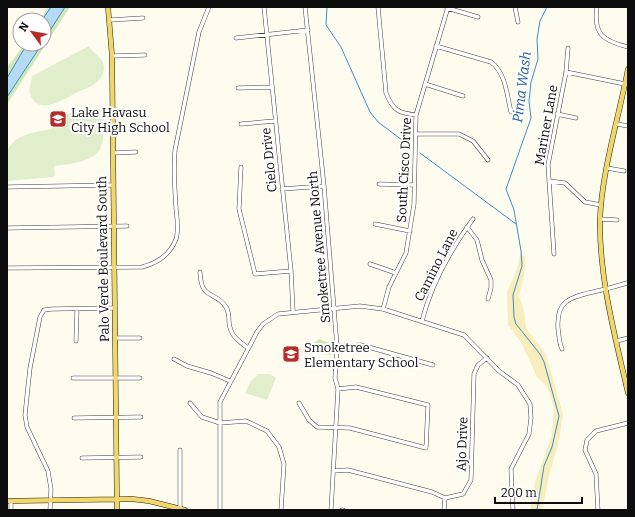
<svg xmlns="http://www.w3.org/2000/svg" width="635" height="517" viewBox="0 0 635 517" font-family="Bitter,serif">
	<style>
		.green { fill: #cfe7b9 }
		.sand { fill: #f7edbd }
		.pitch { fill: #e1eecb }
		.water { fill: #b5daf3; stroke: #408cc6 }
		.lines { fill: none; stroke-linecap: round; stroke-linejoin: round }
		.stream { stroke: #408cc6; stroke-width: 1 }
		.minor-casing { stroke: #404040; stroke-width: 4.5 }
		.major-casing { stroke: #1e1e1e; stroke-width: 5.5 }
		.minor { stroke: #fff; stroke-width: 3.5 }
		.major { stroke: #f2d66a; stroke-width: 4.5 }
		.labels { text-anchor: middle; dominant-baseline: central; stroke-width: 4; stroke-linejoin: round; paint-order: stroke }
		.poi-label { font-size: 13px; fill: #0d0d0d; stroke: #fff; text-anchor: start }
		.street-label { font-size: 13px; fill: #0d0d0d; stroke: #fff }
		.water-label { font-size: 14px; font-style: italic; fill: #1c5e99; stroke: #fff }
	</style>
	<rect width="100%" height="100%" fill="#fefcee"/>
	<!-- green -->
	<path class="green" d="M48 7H70L7 104V67L25 44H44V20H40Z
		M319 339 332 344 331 355 314 353 309 347Z"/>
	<!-- sand -->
	<path class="sand" d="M520 255 525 256V271L519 296 524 311 526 328 546 355 563 414 559 440 549 476 542 510H530L535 482 552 435 554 408 548 388 537 377 521 342 508 325 507 292 517 269Z"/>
	<!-- pitch -->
	<path class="pitch" d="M89 46C93 55 104 56 104 68 104 72 102 76 100 79 95 86 84 89 76 93 63 100 37 117 30 93 28 86 32 81 32 76Z
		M96 108 101 110C102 120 105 134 102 144 97 163 68 164 54 166L55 175 53 177 7 181C7 173 5 161 7 153 12 134 36 132 52 129L51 121 54 117Z
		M258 374H270L276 378 267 400 245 393 251 381Z"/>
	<!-- water -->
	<path class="water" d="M51 7H65L44 40V20H42Z
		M27 44H42L7 97V78Z"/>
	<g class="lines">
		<!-- stream -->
		<path class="stream" d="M327 7 326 25 341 47 370 112 378 122 410 146
			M420 153 516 224
			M537 510 544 466 552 447 559 416 544 362 540 354 516 324 514 317 513 295 522 266 521 251 514 210 506 189 531 118 529 101 531 82 538 59 537 39 540 21 547 7"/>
		<!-- minor casing -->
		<g class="minor-casing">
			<path id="minor" d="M264 7 291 271 293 311
				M305 7 324 186 337 346 335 378 338 389 331 510
				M378 7 386 93C393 110 398 113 416 115
				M515 7 518 22
				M597 7C593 34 603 41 628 47
				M447 8 478 17
				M110 20 143 18
				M236 38 308 30
				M436 46 491 62C506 73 507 96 511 112
				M112 56 145 55
				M566 72 625 84
				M425 84 463 96
				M238 88 272 87
				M557 114 576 118
				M241 124 275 121
				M617 124 628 126
				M415 134H459L473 141 488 160
				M113 153 136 152
				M241 167 239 209 255 274 291 271
				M607 168 624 171
				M549 181 565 183 585 202 601 205
				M379 184 414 185
				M7 187 113 185
				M282 189 324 186
				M600 219 617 220
				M375 224 410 231
				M467 227 477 240 482 260 491 280V288L488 299
				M7 228 127 226
				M554 254 548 165 566 72 568 48
				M370 264 396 273
				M7 268 142 267C158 263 170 255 176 239 179 230 177 218 176 208 175 189 173 170 175 150L199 32 209 7
				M200 272C201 301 215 290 226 307 229 312 229 316 229 322 230 335 238 341 248 348
				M383 309 389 287 406 253 414 204 416 115 448 7
				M422 321C431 285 451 249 473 219
				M115 338H140
				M76 341 77 309
				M617 341 628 338
				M337 346 361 345 433 365
				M562 349C559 343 559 335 558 328 556 298 573 297 597 291 607 289 617 286 627 283
				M174 359 187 366 211 373 230 381
				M73 378H140
				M190 403 202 417 220 423 246 421 267 431 279 447 284 464 281 510
				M299 403 309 420 317 427 350 428 426 448 428 405 356 387 338 389
				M74 418 141 417
				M82 458 141 457
				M333 471 348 470 432 492 445 498 463 494 471 480 474 374 478 365 487 358
				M180 509V450
				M11 510V501
				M50 510 51 489 48 471 27 427 25 415 30 368 40 317 44 310 52 309 114 308
				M220 510V402L257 332 263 324 278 314 360 306 383 309 464 335 499 371 518 385 530 404 531 418 529 434 511 469 513 510
				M342 510H343
				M444 510 445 498
				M598 510 596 474 585 450 587 440 596 431 628 423"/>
		</g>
		<!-- major casing -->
		<g class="major-casing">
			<path id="major" d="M108 7 112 56 117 510
				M628 69C619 117 602 170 600 219 599 278 615 336 628 393
				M7 501 132 499 149 501 185 510"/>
		</g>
		<!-- minor -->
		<use href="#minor" class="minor"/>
		<!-- major -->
		<use href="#major" class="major"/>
	</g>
	<!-- icons -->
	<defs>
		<g id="school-square" transform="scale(0.9)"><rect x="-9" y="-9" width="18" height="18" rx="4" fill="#b62c2d" stroke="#fff"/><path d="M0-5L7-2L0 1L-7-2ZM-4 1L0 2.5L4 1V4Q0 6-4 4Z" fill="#fff"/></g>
	</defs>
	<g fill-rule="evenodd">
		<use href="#school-square" x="58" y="119"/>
		<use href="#school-square" x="291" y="354"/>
	</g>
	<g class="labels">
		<!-- poi labels -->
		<g class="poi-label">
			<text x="71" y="112">Lake Havasu<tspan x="71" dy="15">City High School</tspan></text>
			<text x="304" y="347">Smoketree<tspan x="304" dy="15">Elementary School</tspan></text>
		</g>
		<!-- street labels -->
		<g class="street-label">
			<text transform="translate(546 125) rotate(-80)">Mariner Lane</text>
			<text transform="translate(269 160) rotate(-96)">Cielo Drive</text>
			<text transform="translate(404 170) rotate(-87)">South Cisco Drive</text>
			<text transform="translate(319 247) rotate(-95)">Smoketree Avenue North</text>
			<text transform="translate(103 259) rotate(-91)">Palo Verde Boulevard South</text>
			<text transform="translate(436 265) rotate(-63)">Camino Lane</text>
			<text transform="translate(462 444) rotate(-88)">Ajo Drive</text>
		</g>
		<!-- water labels -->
		<g class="water-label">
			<text transform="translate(522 87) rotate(-83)">Pima Wash</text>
		</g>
	</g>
	<!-- border -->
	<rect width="635" height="517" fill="none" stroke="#0d0d0d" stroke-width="16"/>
	<!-- north arrow -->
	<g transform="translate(32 32) rotate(302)"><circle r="19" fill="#ffffff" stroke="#9e9e9e"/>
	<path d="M0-3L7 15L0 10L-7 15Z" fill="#b62c2d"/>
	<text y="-6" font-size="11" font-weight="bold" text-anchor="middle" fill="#0d0d0d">N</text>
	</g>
	<!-- scale -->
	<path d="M495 497v6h87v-6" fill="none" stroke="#0d0d0d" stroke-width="2"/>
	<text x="501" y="497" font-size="12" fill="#0d0d0d" stroke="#ffffff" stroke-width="3" paint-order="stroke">200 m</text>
</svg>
